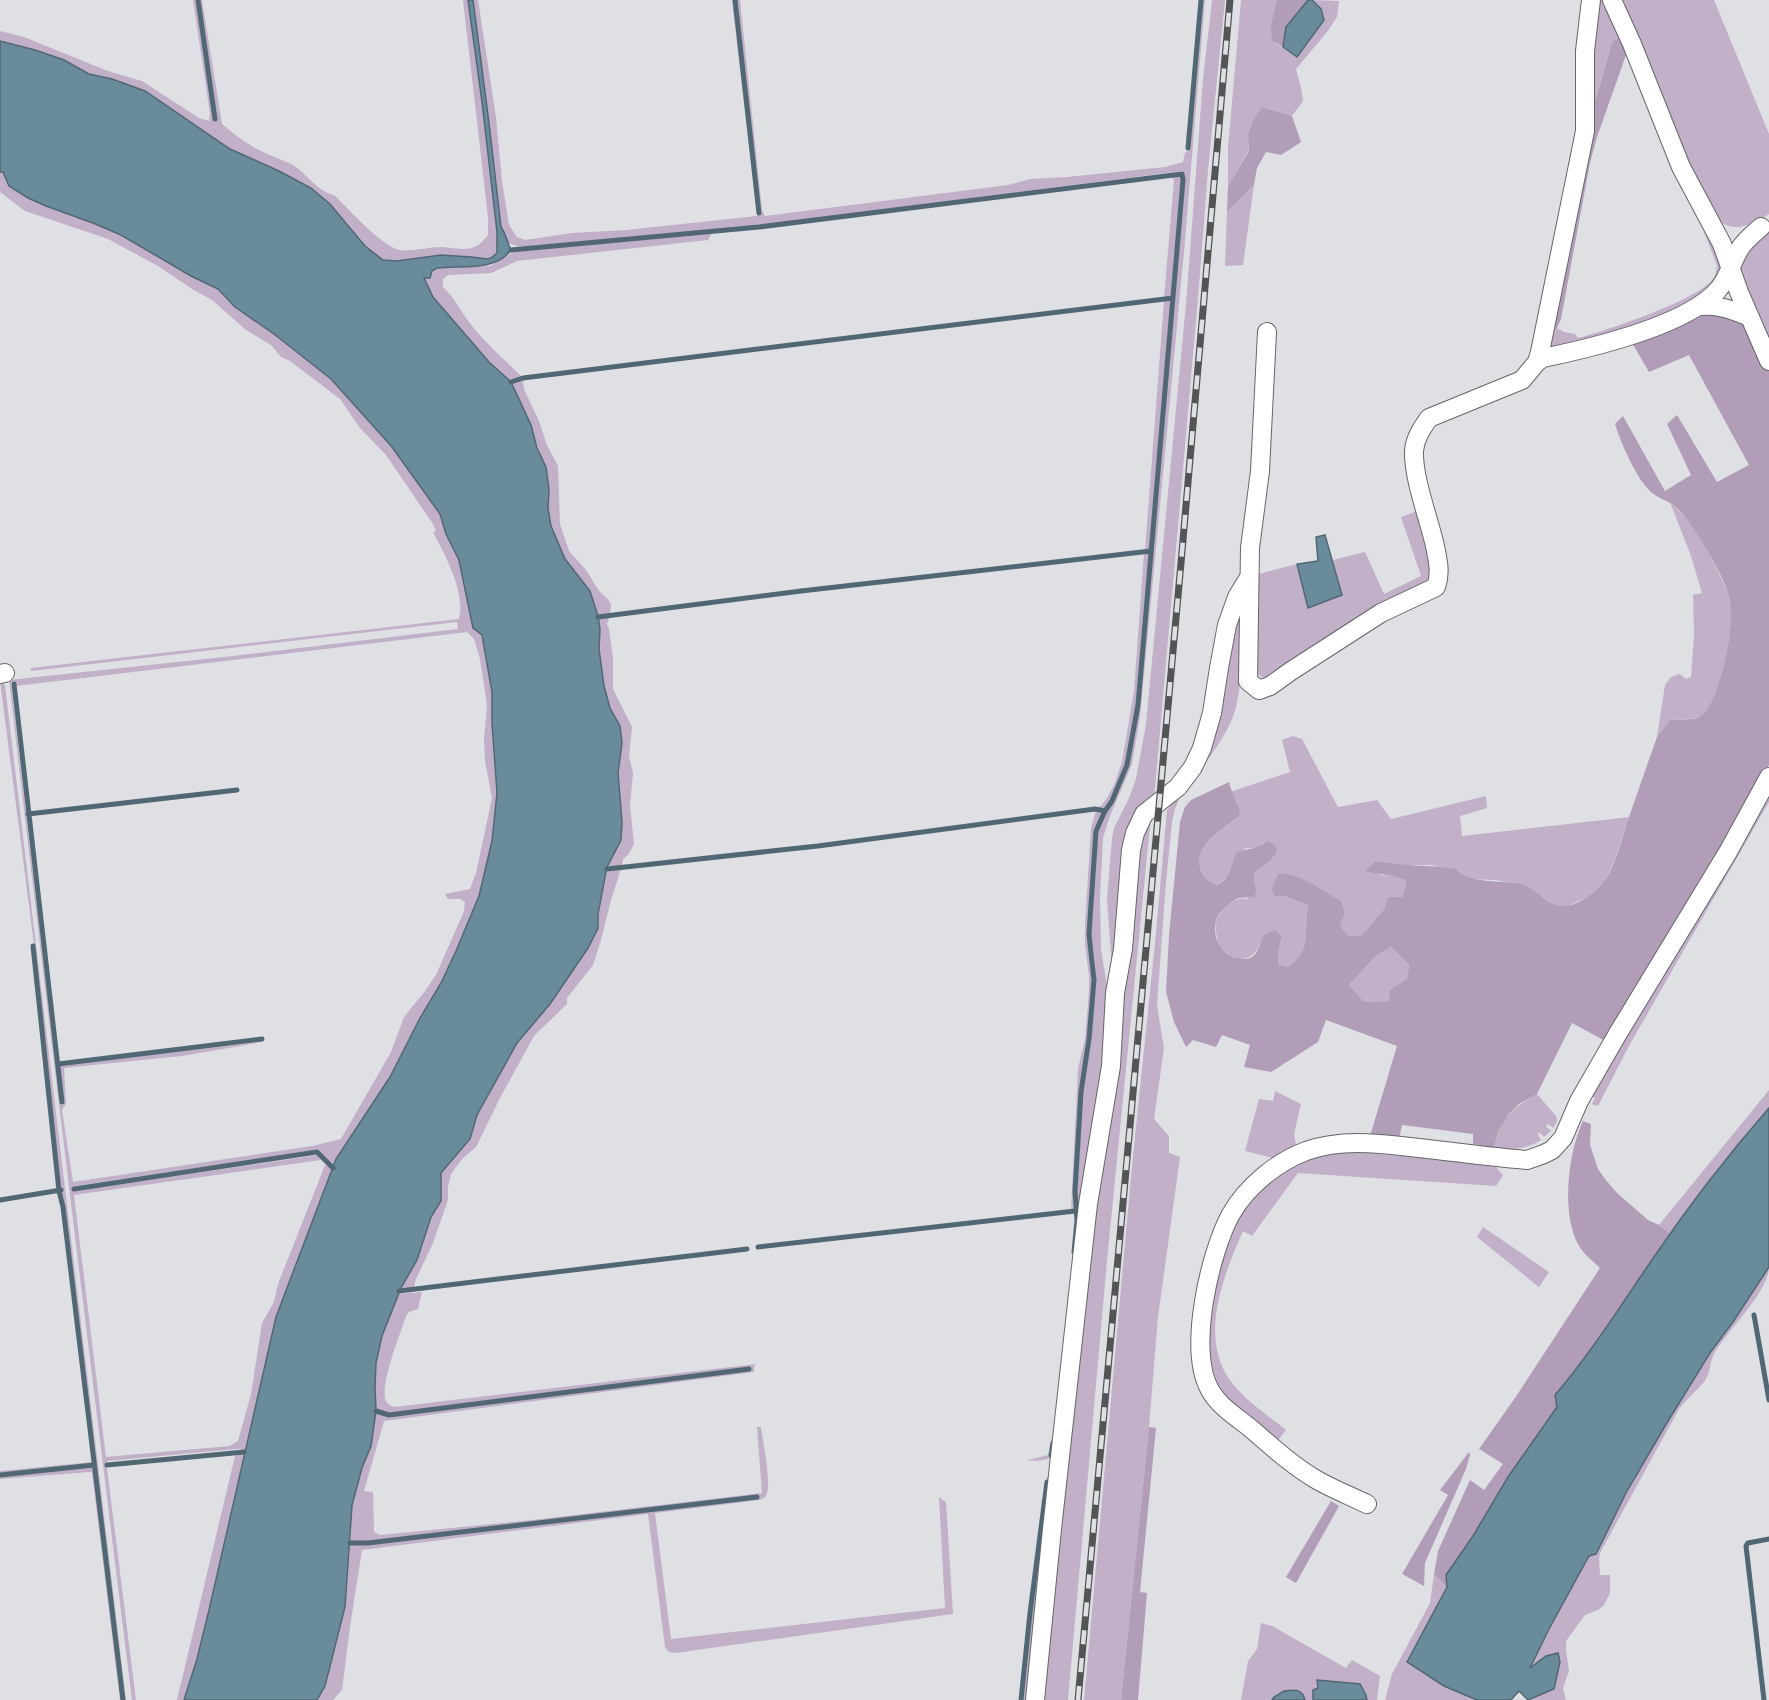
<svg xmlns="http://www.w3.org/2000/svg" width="1769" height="1700" viewBox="0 0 1769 1700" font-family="Manrope,sans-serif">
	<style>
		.green { fill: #c2afc8; fill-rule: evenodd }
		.forest { fill: #b19db7; fill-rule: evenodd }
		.water { fill: #6a8b9b; stroke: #516874; stroke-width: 1.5 }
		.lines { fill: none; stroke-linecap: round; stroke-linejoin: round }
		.stream { stroke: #516874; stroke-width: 5 }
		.street-casing { stroke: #656669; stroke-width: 20 }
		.street { stroke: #fff; stroke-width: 18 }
		.rail-casing { stroke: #535456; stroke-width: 7 }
		.rail { stroke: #dfe0e4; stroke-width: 4.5; stroke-dasharray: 14; stroke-linecap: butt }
	</style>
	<rect width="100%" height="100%" fill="#dfe0e4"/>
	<!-- green -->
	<path class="green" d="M193 0H197L214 119 216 120 199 0H202L222 124C234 134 246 144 261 151 272 157 285 160 296 167 308 176 319 192 334 195 349 209 379 244 399 250 408 252 430 247 441 247 462 248 473 255 488 235V217L463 0H468L482 102 497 232V253L491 258 487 259 471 257 441 255 397 261 383 260 365 246 330 204 279 171 230 149 145 91 112 79 89 74 64 60 35 50 0 41V31L24 37 108 71 142 81 199 118 209 121 210 114Z
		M473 0H478L496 117 502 181 509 225 517 237 525 240 572 233 626 230 757 216 732 0H734L759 213H761L737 0H740L762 210 765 216 1008 185 1030 179 1067 177 1165 167 1183 162 1185 153 1189 150 1196 66 1197 35 1202 0H1205L1184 252 1140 717 1132 764 1110 816 1103 838 1100 897 1101 949 1110 1005 1054 1458 1037 1461 1027 1460 1053 1454 1078 1220 1076 1211 1083 1090 1091 1037 1096 983 1095 961 1091 934 1098 831 1106 812 1121 786 1129 763 1139 701 1165 388 1185 176 1182 171 760 225 520 247 508 243 506 236 501 227 489 123Z
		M1212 0H1225L1208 170 1199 286 1154 800 1123 902 1112 968 1107 899 1112 838 1114 828 1129 798 1136 779 1146 724 1186 304 1203 79Z
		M1241 0H1279L1277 2 1272 41 1297 57 1324 20 1321 9 1312 0 1339 1 1337 17 1327 32 1296 69 1301 88 1303 101 1292 116 1262 107 1253 120 1248 135 1249 150 1228 186V148Z
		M1595 0H1607L1626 40 1611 46 1598 92 1591 108Z
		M1616 0H1714L1769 134V214C1748 227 1731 235 1711 214Z
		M0 172H3L9 186 28 198 46 206 93 223 121 235 191 276 218 289 235 307 274 334 331 379 392 447 440 514 446 534 459 560 473 628 482 635 492 692V723L497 793 492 841 479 896 456 951 441 983 420 1018 390 1077 336 1159 276 1317 209 1610 197 1659 184 1700H177L235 1456 244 1452 240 1449H236L107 1461V1468L136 1700H132C90 1360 48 1020 9 680L224 657 458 629 457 622 31 671V668L459 619C466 593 445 555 433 532L436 531 433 524 386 455 360 428 340 399 290 361 281 357 271 345 246 330 212 300 192 289 158 266 108 239 25 211 0 192ZM467 632 474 639 480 659 487 705 484 740 485 761 492 798 476 873 470 889 445 894 448 899H460L465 902 464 911 436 975 425 991 404 1017 391 1052 341 1139 312 1146 73 1182 62 1110 66 1104 64 1068 182 1056 263 1042 59 1065 64 1102 63 1105 60 1103 11 683 15 682 16 686ZM318 1150 332 1167 325 1165 278 1284 274 1302 262 1323 251 1394 238 1441 229 1446 106 1457 74 1195 321 1160 318 1155 75 1191 73 1189 74 1186Z
		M1180 176 1182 180 1171 298H1164L1174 180 1172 177Z
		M1254 185 1243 265 1225 266 1227 212Z
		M1693 202 1723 260 1720 281 1669 316 1547 354 1546 337 1557 328 1564 332 1575 334 1578 338C1605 331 1703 299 1715 276 1716 274 1716 269 1717 266Z
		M1769 231V350L1738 279 1743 253Z
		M712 233 708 240 517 261 491 273 448 275 443 279V287C454 297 460 310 469 322 484 342 504 359 522 377L509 381 489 362 433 297 424 278 430 277 432 271 437 268 490 266 514 252Z
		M1172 300 1150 550 1145 551 1164 301Z
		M523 379 524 389 539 421 547 445 558 466 560 524 569 551 586 570 599 591 608 599 611 604 610 614 598 616 590 591 565 559 551 526 548 508 549 489 546 467 511 383Z
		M1670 502C1694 522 1710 554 1723 582 1725 587 1729 593 1730 598 1734 623 1727 652 1721 676 1719 684 1711 709 1705 714 1698 721 1680 718 1670 720L1657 737 1665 685 1671 677 1680 674 1686 679 1691 677 1694 634 1693 595 1702 593 1691 556Z
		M1417 511 1434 572 1427 585 1265 679 1255 672V575L1297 564 1308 607 1342 595 1333 560 1365 552 1384 594 1421 576 1401 517Z
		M1150 552C1147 578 1144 604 1142 631 1137 691 1139 757 1104 810L1095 808 1101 806 1107 798 1114 785 1122 762 1134 691 1144 553Z
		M1243 598C1242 632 1244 679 1235 711 1228 733 1212 754 1199 772Z
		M610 616 607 624 609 629 613 658V689L632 727 629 756 633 773 630 806 634 844 628 855 623 859 622 866 607 867 621 839 618 773 622 743 620 726 610 708 604 686 599 649 600 629 598 618Z
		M0 681 5 685 126 1700H124L64 1205 61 1190 34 944Z
		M1293 736 1302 739 1338 807 1377 800 1391 819 1486 796 1487 808 1460 816 1462 836 1629 817 1615 860 1605 881 1590 896 1568 906H1557L1542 898 1524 885 1495 880 1471 879 1460 874 1431 865H1399L1377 861 1380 875 1397 876 1408 881 1403 898 1388 897 1384 909 1362 935 1347 936 1340 926 1345 913 1301 879 1275 896H1284L1308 905C1303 930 1313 951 1287 967L1278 964V953L1282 936 1259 945C1254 962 1232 964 1221 950 1220 948 1218 943 1218 941 1214 926 1214 918 1226 907 1233 901 1238 897 1247 899L1257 890C1245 863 1271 870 1277 850L1264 844 1256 848H1246C1242 853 1235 858 1233 863 1230 873 1226 881 1215 885 1208 881 1202 876 1200 867 1195 844 1225 828 1240 816L1237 801 1230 792 1290 772 1282 740Z
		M1769 789V802L1630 1044 1598 1106 1592 1104 1595 1098 1592 1096Z
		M1180 797 1175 809 1172 822 1166 882 1157 1005 1164 1048 1154 1119 1169 1136V1153L1180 1157 1158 1317 1149 1427 1121 1700H1084L1132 1166 1155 943 1167 810 1177 798Z
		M1096 811 1102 812 1094 832 1088 933 1093 978 1088 1039 1079 1093 1073 1209 1071 1210 1078 1069 1085 1039 1089 991V976L1085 945V924L1091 828Z
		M1151 816 1107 1261 1068 1700H1039L1135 856Z
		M621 869 611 900 601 940 593 965 567 998V1004L534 1036 500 1098 476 1147 462 1159 451 1174 448 1187V1200L433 1243 416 1279 414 1287 401 1288 417 1260 431 1217 441 1201V1173L470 1139 477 1115 517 1043 550 1004 588 948 598 928V914L607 872Z
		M1391 947 1409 965 1407 979 1390 1001 1363 1002 1349 985 1376 956Z
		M1769 1090V1108L1716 1171 1670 1234 1659 1225Z
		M1275 1091 1301 1104 1294 1134 1296 1144 1290 1152 1277 1159 1245 1151 1259 1099 1273 1101Z
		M1537 1094 1556 1116C1558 1121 1556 1125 1553 1128L1548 1124 1546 1126 1551 1131 1544 1137 1539 1132 1538 1134 1541 1140C1526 1150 1512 1150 1494 1147 1501 1119 1512 1108 1537 1094Z
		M1336 1150 1487 1164 1496 1167 1503 1175 1496 1186 1298 1173 1252 1236 1243 1231C1223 1277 1197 1340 1233 1384 1247 1402 1268 1415 1286 1430L1276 1443C1260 1428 1229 1407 1220 1388 1207 1361 1208 1332 1212 1303 1220 1251 1235 1208 1278 1176 1283 1173 1287 1168 1293 1165 1305 1158 1322 1155 1336 1150Z
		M1483 1227 1549 1272 1539 1287 1477 1237Z
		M1769 1267C1769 1291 1728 1330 1715 1352 1709 1362 1711 1373 1704 1382 1696 1392 1686 1399 1679 1409L1600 1553 1599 1559 1600 1575H1610V1593L1604 1605 1598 1610 1585 1615 1566 1641V1650L1569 1671 1563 1688 1566 1700H1528L1554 1688 1560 1662 1529 1670 1549 1629 1589 1556 1596 1554 1627 1491 1668 1421 1710 1353 1733 1322Z
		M422 1292 418 1309 409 1312 406 1316C400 1335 382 1378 385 1398 386 1403 389 1405 394 1407L756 1364 754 1367V1372L384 1421 364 1491 373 1492 374 1532 380 1535 532 1520 762 1493 757 1427H761C763 1443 771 1479 767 1493 766 1498 765 1497 760 1500L655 1513 671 1639 945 1608 939 1497 946 1502 953 1614 676 1653 669 1652 665 1647 648 1514 362 1550 350 1627 342 1690 333 1700H317L325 1686 345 1607 352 1505 362 1468 371 1446 376 1411 375 1387 376 1363 382 1336 397 1294Z
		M92 1462V1464L0 1473V1471Z
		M93 1467 95 1475 122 1700H120L92 1473 90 1472 0 1479V1476Z
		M1047 1476 1050 1480 1029 1700H1022L1031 1614 1049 1484 1047 1481Z
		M1434 1574 1447 1587 1407 1662 1444 1686 1477 1700H1385L1392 1674 1430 1603Z
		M1261 1623 1272 1626 1346 1668 1352 1660 1380 1676 1377 1700H1367L1366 1694 1317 1680 1318 1689 1313 1690V1700H1305C1300 1684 1280 1690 1272 1700H1241L1248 1661 1257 1649Z"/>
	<!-- forest -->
	<path class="forest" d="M1279 0H1308L1286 27 1283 47 1272 41 1271 25 1277 1Z
		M1619 38 1623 39 1628 44 1626 55 1597 137 1590 163 1561 319 1557 328 1546 337 1591 108 1598 92 1611 46 1615 40Z
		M1262 107 1292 116 1301 142 1281 155 1266 152 1257 168 1254 185 1227 212 1228 186 1249 151 1248 135 1253 120Z
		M1701 312 1734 317 1749 327 1769 370V765L1605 1041 1572 1023 1537 1094 1519 1104 1509 1114 1498 1132 1494 1147 1473 1144V1134L1402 1125 1399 1139 1370 1136 1397 1046 1326 1020 1318 1042 1271 1072 1244 1067 1250 1045 1222 1035 1216 1047 1193 1040 1186 1047 1174 1022 1166 992 1169 935 1180 822 1185 807 1191 800 1229 782C1231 794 1240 803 1240 816 1224 828 1195 844 1200 867 1202 877 1208 881 1216 885 1230 880 1231 866 1236 853 1247 848 1259 849 1268 841L1275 845 1277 850C1271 870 1245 863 1257 890L1254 897C1249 898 1244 897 1240 898 1236 898 1231 903 1228 905 1225 908 1220 912 1218 916 1210 931 1219 954 1235 958 1239 958 1245 960 1250 958 1258 955 1260 942 1264 935L1275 930 1282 936 1278 953V964L1287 967C1313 951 1303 930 1308 905L1284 896H1275L1272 889 1278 874C1295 870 1326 893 1341 901L1345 913 1340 926 1348 936 1362 935 1384 909 1388 897H1403L1407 881C1394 874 1379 875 1365 871L1376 861C1403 866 1429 865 1456 869 1467 884 1502 880 1521 884 1537 888 1546 907 1565 906 1578 906 1599 890 1606 879 1616 863 1621 842 1627 823 1637 794 1647 765 1657 737L1670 720C1677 719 1693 720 1697 718 1711 714 1718 685 1722 672 1728 649 1733 623 1730 600 1728 582 1692 522 1678 509 1670 500 1656 499 1648 489 1635 475 1621 443 1615 424L1623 416 1665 491 1691 475 1667 424 1677 415 1717 482 1749 465 1689 355 1649 372 1631 341ZM1391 947 1409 965 1407 979 1389 991 1390 1001 1364 1002 1349 985 1376 956Z
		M1583 1121 1591 1124 1590 1145 1598 1169 1605 1179 1617 1193 1648 1220 1659 1225 1670 1234 1581 1366 1555 1395 1557 1407 1508 1477 1473 1536 1446 1575 1447 1587 1434 1574 1438 1551 1470 1480 1484 1490 1503 1464 1479 1449 1515 1398 1600 1268C1592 1260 1583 1254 1578 1244 1561 1212 1568 1153 1583 1121Z
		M1149 1427 1156 1428 1140 1592 1147 1593 1138 1700H1121Z
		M1469 1452 1470 1455 1466 1469 1425 1563 1424 1586 1402 1574 1448 1495 1440 1490Z
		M1331 1501 1339 1506 1296 1583 1286 1577Z"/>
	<!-- water -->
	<path class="water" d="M468 0H473L489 123 501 227C506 234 507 242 511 250 495 272 462 265 437 268L432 271 430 278H424L433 297 489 362 511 382 531 425 537 448 546 467 549 489 548 508 551 526 565 559 590 591 598 616 600 629 599 649 604 686 610 708 620 726 622 743 618 773 622 822 621 840 607 867 598 914V928L588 948 550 1004 517 1043 477 1115 470 1139 441 1173V1201L431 1217 417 1260 401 1288 382 1336 376 1363 375 1387 376 1411 371 1446 362 1468 352 1505 345 1607 325 1686 317 1700H184L197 1659 209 1610 276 1317 336 1159 390 1077 420 1018 441 983 456 951 479 896 492 841 497 793 492 723V692L482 635 473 628 459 560 446 534 440 514 392 447 331 379 274 334 235 307 218 289 191 276 121 235 93 223 46 206 28 198 9 186 3 172H0V41L35 50 64 60 89 74 112 79 145 91 230 149 279 171 311 188 330 204 365 246 383 260 397 261 441 255 471 257 487 259 491 258 497 253V232L482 102Z
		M1308 0H1312L1321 9 1324 20 1297 57 1283 47 1286 27Z
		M1325 535 1342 595 1308 608 1297 564 1318 561 1316 537Z
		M1769 1108V1267L1733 1322 1710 1353 1668 1421 1627 1491 1596 1554 1589 1556 1549 1629 1530 1668 1546 1656 1558 1653 1560 1662 1554 1689 1528 1700 1519 1691 1511 1700H1477L1444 1686 1407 1662 1447 1587 1446 1575 1473 1536 1508 1477 1557 1407 1555 1395C1592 1352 1622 1303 1654 1257 1689 1205 1728 1155 1769 1108Z
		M1317 1680 1360 1684 1366 1695 1367 1700H1313V1690L1318 1688Z
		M1284 1691C1294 1690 1302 1688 1305 1700H1272L1274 1697Z"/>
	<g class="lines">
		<!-- stream -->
		<path class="stream" d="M198 0 215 119
			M735 0 759 213
			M1188 148 1201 0
			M511 250 759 227 1182 174 1183 180 1138 705 1127 765 1112 801 1105 811 1096 831 1089 934 1094 980 1089 1039 1081 1092 1075 1191 1077 1221 1074 1252
			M511 382 523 378 1173 298
			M598 617 801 591 1151 551
			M14 684 62 1102
			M28 814 237 790
			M607 869 818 846 1095 809 1105 811
			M33 946 59 1191 63 1207 123 1700
			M58 1064 262 1039
			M74 1189 317 1152 333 1168
			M0 1200 61 1190
			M758 1247 1075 1211
			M399 1291 747 1249
			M1754 1315 1769 1400
			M376 1411 389 1415 749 1369
			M1051 1455 1053 1443
			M107 1465 244 1452
			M0 1475 94 1465
			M350 1543H368L757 1497
			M1021 1700 1030 1613 1047 1482
			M1764 1700 1746 1546 1748 1543 1769 1539"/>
		<!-- street casing -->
		<g class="street-casing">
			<path id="street" d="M1612 0 1632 44 1681 167 1722 244 1739 292 1769 361
				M1701 306C1718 304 1735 311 1750 317
				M1267 332 1260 471 1250 548 1248 681 1259 690 1270 686 1291 671 1381 613 1436 587C1441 573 1438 561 1435 546 1429 519 1413 478 1414 451 1415 438 1422 428 1429 418L1522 380 1537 362 1540 352 1585 131V51L1591 0
				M1537 362 1543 358C1591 348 1684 326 1717 291 1728 279 1731 264 1739 250 1744 241 1753 234 1761 227
				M0 674 5 673
				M1367 1504C1350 1496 1333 1489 1317 1480 1293 1466 1271 1446 1249 1427 1235 1416 1219 1406 1210 1390 1187 1350 1210 1252 1231 1214 1247 1186 1277 1162 1306 1151 1340 1139 1375 1143 1410 1147 1449 1151 1488 1157 1527 1160L1544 1154 1552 1150 1563 1138 1579 1101 1617 1035 1728 852 1769 777
				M1035 1700 1052 1529 1088 1204 1111 1066 1115 993 1123 949 1131 850 1135 833 1144 814 1178 787 1193 767 1202 748 1212 713 1219 668 1227 625 1237 597 1248 579"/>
		</g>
		<!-- street -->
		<use href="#street" class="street"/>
		<!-- rail casing -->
		<g class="rail-casing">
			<path id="rail" d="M1078 1700 1181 563 1230 0"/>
		</g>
		<!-- rail -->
		<use href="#rail" class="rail"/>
	</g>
</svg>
